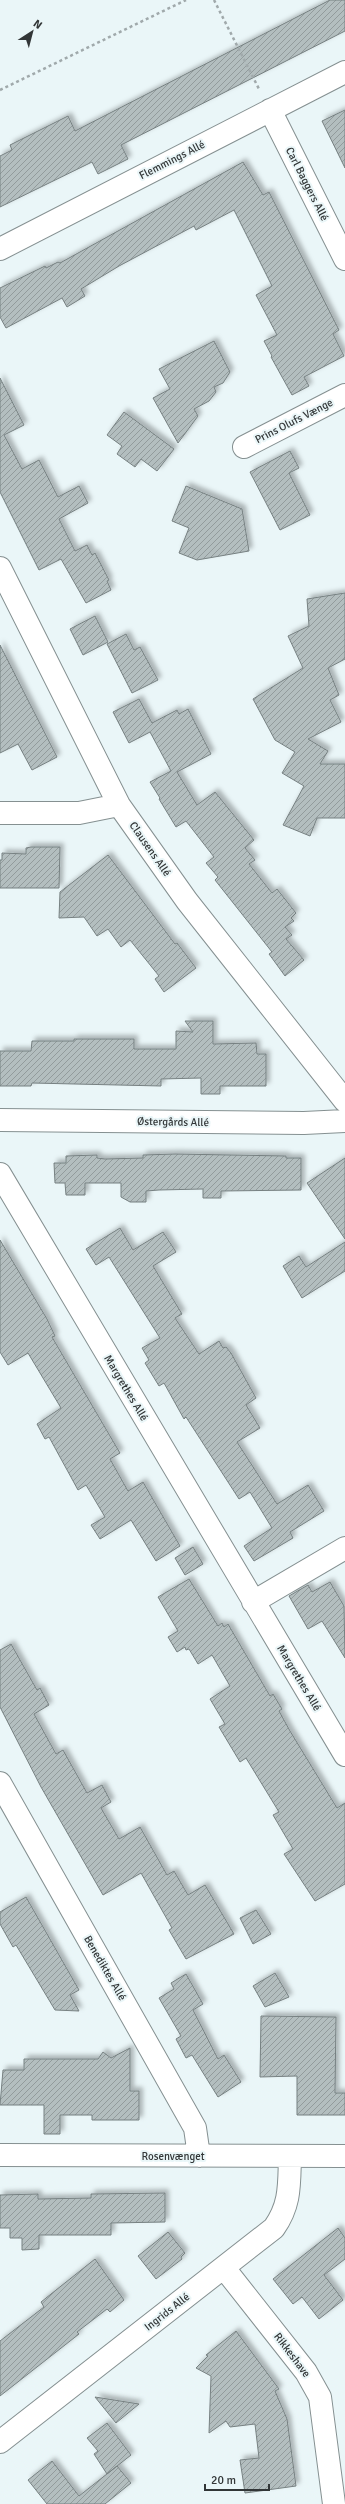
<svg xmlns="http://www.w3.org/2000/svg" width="345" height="2504" viewBox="0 0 345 2504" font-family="Signika,sans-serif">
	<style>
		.building { fill: url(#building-hatch); stroke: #778182; filter: url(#shadow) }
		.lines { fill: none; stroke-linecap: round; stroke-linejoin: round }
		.minor-casing { stroke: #859091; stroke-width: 24 }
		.path { stroke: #a0a9ab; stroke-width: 2.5; stroke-dasharray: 3 3; stroke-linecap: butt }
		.minor { stroke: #fff; stroke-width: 22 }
		.labels { text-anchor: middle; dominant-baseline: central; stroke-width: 4; stroke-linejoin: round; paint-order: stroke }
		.street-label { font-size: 11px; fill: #323637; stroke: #eaf6f8 }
	</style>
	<defs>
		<pattern id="building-hatch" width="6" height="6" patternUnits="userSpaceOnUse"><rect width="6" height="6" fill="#b3bebf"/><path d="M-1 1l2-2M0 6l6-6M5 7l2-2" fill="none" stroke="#929b9c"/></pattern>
		<filter id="shadow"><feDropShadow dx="3.5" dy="-3.5" stdDeviation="2" flood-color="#0004"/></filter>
	</defs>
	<rect width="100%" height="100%" fill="#eaf6f8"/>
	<!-- building -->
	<path class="building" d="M330 0H345V31L121 145 128 159 98 174 92 162 0 207V156L12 150 10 145 68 116 75 131Z
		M345 110V168L322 121Z
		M243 162 263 195 269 192 339 330 333 334 344 356 304 377 309 386 292 395 271 357 272 356 264 341 277 335 256 295 272 286 234 210 196 230 194 226 119 266 81 289 85 296 67 307 62 298 6 328 0 317V288L45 266 46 268 58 262 60 263Z
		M214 341 230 372 223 383 214 387 216 392 209 401 194 409 198 416 178 443 153 398 170 389 159 369Z
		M0 378 24 425 4 435 22 469 39 460 58 497 79 486 88 503 59 519 75 551 87 545 92 555 95 553 109 580 107 581 111 590 86 603 61 559 39 570 0 492Z
		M124 412 174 449 157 471 141 459 135 467 117 454 122 446 107 435Z
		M290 451 299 468 289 473 310 515 280 530 250 472Z
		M186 486 242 509 249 551 197 560 179 553 189 528 172 521Z
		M345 593V659L328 668 339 695 330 700 341 722 308 739 328 751 320 764H345V818H317L310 836 283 825 304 786 282 773 295 752 275 740 253 699 303 668 288 636 309 626 307 599Z
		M95 616 108 642 83 655 70 629Z
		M126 634 134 650 140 647 158 680 132 693 107 644Z
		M0 645 57 757 32 770 18 744 0 753Z
		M139 699 152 723 177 710 179 714 188 709 211 754 177 772 197 805 215 792 254 840 245 848 255 860 249 864 272 893 277 889 296 913 291 918 294 921 285 927 292 935 286 939 304 960 285 976 269 954 272 952 215 880 218 877 206 863 214 857 186 821 176 827 159 799 160 798 150 782 171 771 150 732 129 743 113 712Z
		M31 847H60L59 888H0V860H2V853L26 854V848Z
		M108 855 175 944 177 943 196 968 164 992 155 979 159 976 130 940 121 947 108 929 97 936 84 917 59 918 60 892Z
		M185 1021H213V1044L256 1043 257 1054H266V1086H220V1094H201V1078L161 1079V1086L32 1083 31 1086H0V1051H31L32 1041H74V1039H134V1049H176V1031L193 1032Z
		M175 1154 286 1156V1158H301V1190L221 1191V1198H203V1189L159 1190 146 1191V1202H130L121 1197V1183H85V1195H66L65 1183H55L54 1163H66V1156L97 1155V1158L105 1159 143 1158V1155Z
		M345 1158V1239L307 1183Z
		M120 1228 133 1250 163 1232 176 1252 153 1266 182 1314 175 1318 199 1354 219 1341 223 1348 226 1347 231 1353 256 1398 246 1405 260 1428 237 1442 277 1504 308 1485 324 1511 290 1532 293 1538 254 1561 244 1546 272 1528 250 1492 239 1499 186 1417 184 1419 164 1383 159 1386 145 1363 149 1360 142 1348 160 1338 109 1257 96 1265 86 1249Z
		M0 1240 47 1319 55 1336 52 1337 120 1453 110 1459 128 1491 143 1482 180 1546 156 1561 131 1520 100 1539 91 1525 105 1517 86 1485 78 1490 49 1437 45 1439 37 1424 61 1408 28 1353 8 1365 0 1352Z
		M345 1242V1271L302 1298 283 1266 299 1256 306 1267Z
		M193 1547 203 1564 185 1575 175 1558Z
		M189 1579 218 1626 222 1623 224 1627 228 1624 270 1696 273 1694 282 1709 279 1711 290 1731 337 1808 345 1803V1884L315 1901 284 1854 293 1849 273 1815 279 1812 246 1758 240 1762 219 1727 225 1724 210 1699 230 1686 212 1655 198 1664 189 1649 186 1650 185 1647 177 1652 168 1637 178 1631 158 1597Z
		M330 1582 344 1606 345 1658 322 1621 308 1629 289 1596 308 1585 312 1592Z
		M11 1644 37 1690 40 1688 49 1705 34 1714 56 1754 63 1750 87 1793 102 1785 111 1802 101 1808 119 1839 140 1827 167 1875 174 1871 188 1895 205 1885 234 1934 186 1959 169 1930 172 1928 141 1873 103 1895 41 1787 0 1707V1650Z
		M26 1897 79 1990 70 1995 79 2011 55 2010 16 1945 13 1947 0 1924V1912Z
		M256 1910 271 1934 253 1944 240 1918Z
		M275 1973 289 1997 265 2007 253 1986Z
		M186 1974 203 2004 193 2010 218 2059 224 2055 241 2082 218 2097 192 2055 186 2058 176 2039 181 2036 159 1998 174 1989 171 1983Z
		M261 2016 336 2017 335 2093H345V2115H297V2076L260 2077Z
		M130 2048V2091H139V2120H92V2115H60V2134H44V2105H0L3 2070H24V2059H98L103 2052 111 2058Z
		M165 2193V2222L111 2223V2235H39V2249L22 2250V2238H10V2228H0V2195L38 2194V2199L91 2198V2194Z
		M338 2228 345 2238V2259L324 2275 343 2300 319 2319 302 2297 293 2304 273 2279Z
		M168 2232 185 2253 181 2257 182 2259 156 2279 138 2256Z
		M95 2259 124 2300 110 2312 107 2309 77 2332 79 2334 0 2396V2341L44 2307 41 2302Z
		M236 2331 279 2389 275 2391 287 2419 296 2486 245 2493 240 2460 259 2458 255 2424 230 2427 226 2421 209 2433 211 2376 196 2368 208 2356 206 2355Z
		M95 2397 139 2404 116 2423Z
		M107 2423 131 2455 107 2474 94 2454 98 2451 87 2438Z
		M52 2461 79 2496 117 2466 131 2483 105 2504H47L28 2480Z"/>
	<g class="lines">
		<!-- minor casing -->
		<g class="minor-casing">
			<path id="minor" d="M270 110 345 259
				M0 249 345 72
				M244 447 345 395
				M0 568 119 805 187 901 345 1101
				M0 813H79L119 805
				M0 1120 304 1123 345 1121
				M0 1174 345 1755
				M253 1602 345 1548
				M0 1783 195 2128 199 2156
				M0 2155 345 2156
				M224 2268 306 2372 320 2397 334 2504
				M0 2442 274 2228C291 2204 289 2184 290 2156"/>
		</g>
		<!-- path -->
		<path class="path" d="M214 0 260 91
			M0 90 186 0"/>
		<!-- minor -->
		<use href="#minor" class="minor"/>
	</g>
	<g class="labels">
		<!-- street labels -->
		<g class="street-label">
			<text transform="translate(172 160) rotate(-27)">Flemmings Allé</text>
			<text transform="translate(307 184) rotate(63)">Carl Baggers Allé</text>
			<text transform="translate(294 421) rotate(-27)">Prins Olufs Vænge</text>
			<text transform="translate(150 849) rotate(55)">Clausens Allé</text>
			<text transform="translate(173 1122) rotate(1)">Østergårds Allé</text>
			<text transform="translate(126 1388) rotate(59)">Margrethes Allé</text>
			<text transform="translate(299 1678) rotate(59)">Margrethes Allé</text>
			<text transform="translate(105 1968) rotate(60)">Benediktes Allé</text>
			<text x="173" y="2156">Rosenvænget</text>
			<text transform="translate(167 2312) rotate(-38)">Ingrids Allé</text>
			<text transform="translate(292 2355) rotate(53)">Rikkeshave</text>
		</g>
	</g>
	<!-- north arrow -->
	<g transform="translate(32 32) rotate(36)" stroke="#eaf6f8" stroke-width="3" paint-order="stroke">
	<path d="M0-3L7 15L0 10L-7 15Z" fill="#323637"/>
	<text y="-6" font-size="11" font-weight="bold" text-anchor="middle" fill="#323637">N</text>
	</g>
	<!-- scale -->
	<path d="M205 2484v6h64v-6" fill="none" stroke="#323637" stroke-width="2"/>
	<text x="211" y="2484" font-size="12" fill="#323637" stroke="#eaf6f8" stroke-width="3" paint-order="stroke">20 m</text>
</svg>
